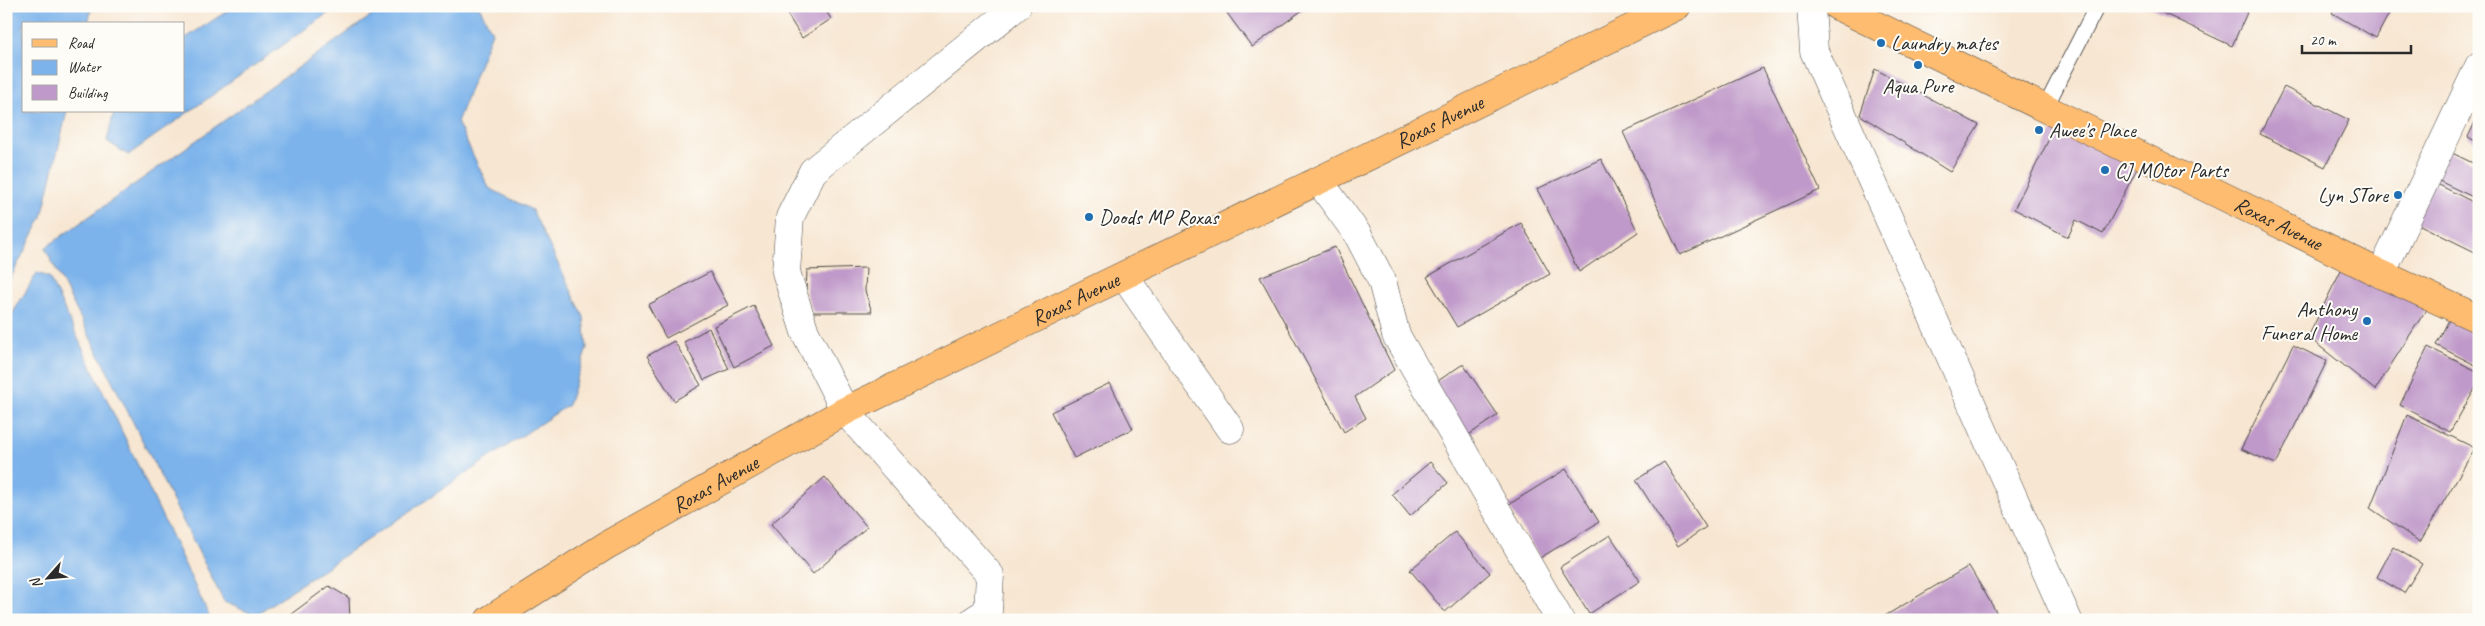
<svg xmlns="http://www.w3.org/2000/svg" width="2485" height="626" viewBox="0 0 2485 626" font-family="Caveat,sans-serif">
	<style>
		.water { fill: #7cb3eb; stroke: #546f8b }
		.building { fill: #bf99c9 }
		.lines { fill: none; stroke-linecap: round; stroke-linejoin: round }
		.service-casing { stroke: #4a4744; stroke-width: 17 }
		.minor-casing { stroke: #4a4744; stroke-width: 29 }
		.primary-casing { stroke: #4a4744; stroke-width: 29 }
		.service { stroke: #fff; stroke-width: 15 }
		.minor { stroke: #fff; stroke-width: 28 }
		.primary { stroke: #fdbc70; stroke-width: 28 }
		.poi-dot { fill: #1f6fb2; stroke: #fdfcf7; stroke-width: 2 }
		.labels { text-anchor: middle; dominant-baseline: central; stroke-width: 4; stroke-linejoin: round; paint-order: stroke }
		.poi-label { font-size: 21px; fill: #2b2b2b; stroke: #fdfcf7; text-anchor: start }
		.street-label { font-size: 21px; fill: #2b2b2b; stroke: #fdfcf7 }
	</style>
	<rect width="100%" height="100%" fill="#fdfcf7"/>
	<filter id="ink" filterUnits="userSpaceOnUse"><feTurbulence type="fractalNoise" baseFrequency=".02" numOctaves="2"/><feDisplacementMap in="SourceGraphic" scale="10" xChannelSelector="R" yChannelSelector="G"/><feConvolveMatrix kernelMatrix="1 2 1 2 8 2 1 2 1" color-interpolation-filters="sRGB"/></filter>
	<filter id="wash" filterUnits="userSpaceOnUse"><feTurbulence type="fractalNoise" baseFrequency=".0096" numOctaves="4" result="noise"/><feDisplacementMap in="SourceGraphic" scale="20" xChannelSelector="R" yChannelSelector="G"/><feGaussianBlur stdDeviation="1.12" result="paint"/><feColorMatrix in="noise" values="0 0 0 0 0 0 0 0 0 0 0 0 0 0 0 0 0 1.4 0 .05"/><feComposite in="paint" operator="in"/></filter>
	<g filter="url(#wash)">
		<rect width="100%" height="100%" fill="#f7e6d1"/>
		<!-- water -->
		<path class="water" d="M6 6H92L88 24H24V111H67L42 217 6 287Z
			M235 6H338L128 155 107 141 114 111H184V39Z
			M385 6H479L492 32 457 122 489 188 532 210 584 317 587 348 568 405 255 615 224 602 45 248Z
			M37 273 49 277 211 620H6V324Z"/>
		<g id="blocks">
			<!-- building -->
			<path class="building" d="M782 6H823L831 19 802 38Z
				M1236 6H1308L1252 47 1227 13Z
				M2148 6H2250L2232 46Z
				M2336 6H2393L2376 38 2332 13Z
				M1763 68 1820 190 1680 255 1623 132Z
				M1875 69 1979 125 1950 172 1860 115Z
				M2284 87 2349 120 2325 167 2260 134Z
				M2479 114V143L2468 137Z
				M2058 121 2141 161 2103 234 2076 220 2068 237 2014 209Z
				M2448 151 2479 166V200L2435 179Z
				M1601 159 1638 232 1579 272 1537 189Z
				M2433 182 2479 205 2477 253 2414 222Z
				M1521 223 1550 274 1457 327 1427 277Z
				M1335 247 1394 370 1355 397 1366 418 1344 432 1260 277Z
				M2347 258 2429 305 2375 390 2308 337Z
				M866 268 865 291 872 312H813L806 293 807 270Z
				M710 272 728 305 666 338 648 305Z
				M754 306 774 346 734 367 714 326Z
				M2450 318 2479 332V367L2436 345Z
				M709 328 729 369 704 380 684 342Z
				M674 341 701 385 674 401 647 356Z
				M2293 345 2327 361 2276 464 2241 449Z
				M2428 347 2479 372V382L2450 432 2400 405Z
				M1463 364 1498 415 1467 436 1432 385Z
				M1110 383 1133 429 1074 458 1051 412Z
				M2407 415 2475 448 2420 542 2370 508Z
				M1430 462 1448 483 1410 516 1392 494Z
				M1664 462 1706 527 1678 546 1636 480Z
				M1566 469 1599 522 1540 558 1508 505Z
				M825 477 867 527 813 574 771 524Z
				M1455 532 1490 573 1445 612 1410 570Z
				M1610 535 1640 581 1589 614 1560 567Z
				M2393 547 2422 564 2404 593 2377 577Z
				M1969 566 2001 620H1878Z
				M329 586 349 598 350 620H283Z"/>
		</g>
	</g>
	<g filter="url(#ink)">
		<use href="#blocks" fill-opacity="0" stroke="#4a4744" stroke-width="1"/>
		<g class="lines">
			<!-- service casing -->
			<g class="service-casing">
				<path id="service" d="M2045 108 2097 6"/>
			</g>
			<!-- minor casing -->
			<g class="minor-casing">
				<path id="minor" d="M1811 6 1814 51 2068 620
					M1319 181 1358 235 1382 281 1396 335 1560 620
					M2381 274 2479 66
					M1124 276 1230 429
					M974 620 988 611 990 575 845 411 805 332 786 272 790 217 813 171 1017 6"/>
			</g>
			<!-- primary casing -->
			<g class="primary-casing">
				<g id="primary">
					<path id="s1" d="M1837 6 2381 274 2479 319"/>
					<path id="s2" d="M489 620 607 545 845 411 1677 6"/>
				</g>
			</g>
			<!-- service -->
			<use href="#service" class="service"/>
			<!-- minor -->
			<use href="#minor" class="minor"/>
			<!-- primary -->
			<use href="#primary" class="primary"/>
		</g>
	</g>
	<!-- markers -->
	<g class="poi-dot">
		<circle cx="1881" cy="43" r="5"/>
		<circle cx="1918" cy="65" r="5"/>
		<circle cx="2039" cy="130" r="5"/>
		<circle cx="2105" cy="170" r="5"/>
		<circle cx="2398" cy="195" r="5"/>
		<circle cx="1089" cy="217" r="5"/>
		<circle cx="2367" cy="321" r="5"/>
	</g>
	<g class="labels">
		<!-- poi labels -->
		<g class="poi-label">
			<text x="1891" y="43">Laundry mates</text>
			<text x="1918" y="86" text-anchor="middle">Aqua Pure</text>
			<text x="2049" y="130">Awee's Place</text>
			<text x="2115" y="170">CJ MOtor Parts</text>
			<text x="2388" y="195" text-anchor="end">Lyn STore</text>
			<text x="1099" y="217">Doods MP Roxas</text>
			<text x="2357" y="309" text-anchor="end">Anthony<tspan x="2357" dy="24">Funeral Home</tspan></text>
		</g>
		<!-- street labels -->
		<g class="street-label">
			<text stroke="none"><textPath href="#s2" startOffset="1074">Roxas Avenue</textPath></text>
			<text stroke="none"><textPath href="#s1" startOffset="492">Roxas Avenue</textPath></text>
			<text stroke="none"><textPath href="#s2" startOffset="669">Roxas Avenue</textPath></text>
			<text stroke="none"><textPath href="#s2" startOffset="264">Roxas Avenue</textPath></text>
		</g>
	</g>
	<!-- margin -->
	<rect width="2485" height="626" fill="none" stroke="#fdfcf7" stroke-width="25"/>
	<!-- legend -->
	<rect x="22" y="22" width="162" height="90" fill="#fdfcf7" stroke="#a9a8a5"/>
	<rect x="32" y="39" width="25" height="8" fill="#fdbc70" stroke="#a9a8a5"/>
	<text x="68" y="48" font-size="15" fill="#2b2b2b">Road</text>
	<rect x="32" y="60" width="25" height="15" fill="#7cb3eb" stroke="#a9a8a5"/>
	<text x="68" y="72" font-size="15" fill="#2b2b2b">Water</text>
	<rect x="32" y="85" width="25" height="15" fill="#bf99c9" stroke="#a9a8a5"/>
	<text x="68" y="98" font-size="15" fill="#2b2b2b">Building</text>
	<!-- north arrow -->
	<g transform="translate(48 578) rotate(243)" stroke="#fdfcf7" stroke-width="4" paint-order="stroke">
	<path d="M0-4L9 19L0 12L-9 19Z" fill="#2b2b2b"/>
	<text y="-8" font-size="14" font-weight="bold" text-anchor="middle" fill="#2b2b2b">N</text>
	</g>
	<!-- scale -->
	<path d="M2302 45v8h109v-8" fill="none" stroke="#2b2b2b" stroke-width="2.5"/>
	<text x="2310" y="45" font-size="15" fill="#2b2b2b" stroke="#fdfcf7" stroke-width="4" paint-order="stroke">20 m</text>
</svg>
